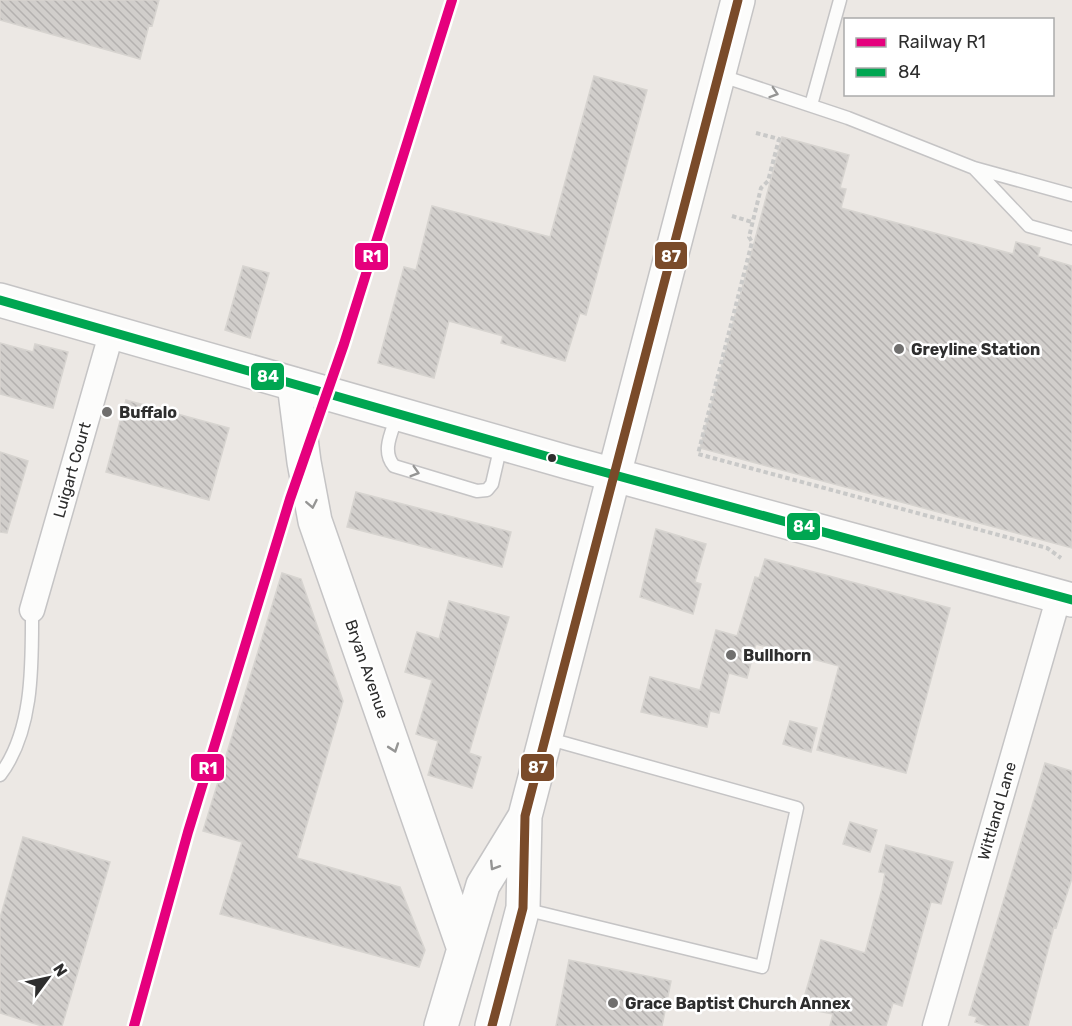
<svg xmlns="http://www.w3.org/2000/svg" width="1072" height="1026" viewBox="0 0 1072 1026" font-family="Rubik,sans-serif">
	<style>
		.building { fill: url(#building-back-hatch); stroke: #d7d4d0; stroke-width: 1.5 }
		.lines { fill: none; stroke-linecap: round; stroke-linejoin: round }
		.lane-casing { stroke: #c5c4c5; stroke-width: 15 }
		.street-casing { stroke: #c5c4c5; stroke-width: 27 }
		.secondary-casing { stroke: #c5c4c5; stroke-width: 36 }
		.path { stroke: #c9c9c8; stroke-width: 4; stroke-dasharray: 4.5 3; stroke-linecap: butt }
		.lane { stroke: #fcfcfb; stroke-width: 12 }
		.street { stroke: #fcfcfb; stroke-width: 24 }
		.secondary { stroke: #fcfcfb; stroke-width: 33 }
		.bus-1-casing { stroke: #fff; stroke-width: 14 }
		.bus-2-casing { stroke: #fff; stroke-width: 14 }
		.bus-1 { stroke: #00a651; stroke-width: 9 }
		.bus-2 { stroke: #7a4b2a; stroke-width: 9 }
		.rail-1-casing { stroke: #fff; stroke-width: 15 }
		.rail-1 { stroke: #e5007d; stroke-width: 10 }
		.oneway { stroke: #959594 }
		.poi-dot { fill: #706f6e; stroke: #fff; stroke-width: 2 }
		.bus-dot { fill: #2e2e2e; stroke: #fff; stroke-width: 2 }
		.labels { text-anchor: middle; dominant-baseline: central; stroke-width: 5; stroke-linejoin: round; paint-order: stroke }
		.poi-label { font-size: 16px; font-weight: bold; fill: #2e2e2e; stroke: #fff; text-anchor: start }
		.street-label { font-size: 16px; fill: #2e2e2e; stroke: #fff }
		.line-badge { stroke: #fff; stroke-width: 2 }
		.badge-label { font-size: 16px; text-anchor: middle; font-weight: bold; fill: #fff }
	</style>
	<defs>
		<pattern id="building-back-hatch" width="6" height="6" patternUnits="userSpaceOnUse" patternTransform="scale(1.5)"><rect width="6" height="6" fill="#d1cecb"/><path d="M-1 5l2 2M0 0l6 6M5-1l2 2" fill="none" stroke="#b4b1af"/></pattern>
	</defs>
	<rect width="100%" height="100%" fill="#ece8e4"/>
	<!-- building -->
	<path class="building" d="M0 0H159L152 26 149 25 140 59 0 20Z
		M594 76 647 90 586 315 580 313 565 361 501 343 503 336 449 321 434 378 378 363 404 267 416 270 432 206 550 237Z
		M782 137 849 155 840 188 846 189 841 208 1013 254 1016 242 1040 248 1038 256 1072 266V548L700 448Z
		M243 266 269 273 250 338 225 330Z
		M0 343 33 352 35 344 68 352 53 408 0 394Z
		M126 400 229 428 209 500 106 472Z
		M0 452 28 461 7 533 0 532Z
		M356 492 511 532 502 567 347 527Z
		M656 529 706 544 695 582 701 584 693 614 640 597Z
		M765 559 950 608 906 773 817 750 839 666 756 644 747 678 729 673 719 713 710 711 707 727 641 712 650 677 700 690 716 630 737 636 755 577 759 578Z
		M282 573 301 579 343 701 297 858 400 887 425 950 419 967 220 914 242 842 203 831Z
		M449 601 509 617 469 753 481 757 472 788 428 775 438 741 416 734 432 680 405 672 417 632 439 639Z
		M790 721 817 728 811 752 783 744Z
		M1045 763 1072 771V878L1056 928 1054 927 1028 1026H988L975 1022 977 1017 969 1015Z
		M850 822 877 830 870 852 843 844Z
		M23 837 110 862 62 1026H42L0 1013V918Z
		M886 845 953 862 941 904 931 902 902 1006 893 1003 886 1026H830L833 1014 801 1008 821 940 865 953 882 889 885 873 879 872Z
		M569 960 671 981 662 1026H556Z"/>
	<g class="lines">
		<!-- lane casing -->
		<g class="lane-casing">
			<path id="lane" d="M719 75 848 118 974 168 1072 195
				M811 105 840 0
				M974 168 1029 226 1072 238
				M397 416C392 432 381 451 394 466L477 491 487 490 492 484 501 445
				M0 775C34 730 32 663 32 610
				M524 909 762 967 797 808 546 738"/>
		</g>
		<!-- street casing -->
		<g class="street-casing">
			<path id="street" d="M32 610 112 331
				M935 1026 1059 596"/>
		</g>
		<!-- secondary casing -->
		<g class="secondary-casing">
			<path id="secondary" d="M0 300 567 462 1072 600
				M294 384 304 462 315 521 464 949
				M441 1026 483 885 524 818
				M492 1026 523 908 525 816 738 0"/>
		</g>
		<!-- path -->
		<path class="path" d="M756 133 779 139 768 181 761 188 749 237 752 242 698 454 1047 548 1061 558
			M732 216 752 222"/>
		<!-- lane -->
		<use href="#lane" class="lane"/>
		<!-- street -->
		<use href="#street" class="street"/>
		<!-- secondary -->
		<use href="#secondary" class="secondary"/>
		<!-- bus-1 casing -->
		<g class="bus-1-casing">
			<path id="bus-1" d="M0 300 567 462 1072 600"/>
		</g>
		<!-- bus-2 casing -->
		<g class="bus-2-casing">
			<path id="bus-2" d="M492 1026 523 908 525 816 738 0"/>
		</g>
		<!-- bus-1 -->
		<use href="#bus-1" class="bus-1"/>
		<!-- bus-2 -->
		<use href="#bus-2" class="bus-2"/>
		<!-- rail-1 casing -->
		<g class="rail-1-casing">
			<path id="rail-1" d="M134 1026 188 832 290 499 344 344 452 0"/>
		</g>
		<!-- rail-1 -->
		<use href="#rail-1" class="rail-1"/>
	</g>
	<!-- one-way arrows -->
	<defs><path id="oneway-chevron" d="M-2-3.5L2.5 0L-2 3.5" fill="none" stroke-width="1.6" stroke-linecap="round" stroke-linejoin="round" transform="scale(1.5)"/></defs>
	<g class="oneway">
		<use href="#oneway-chevron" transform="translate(774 93) rotate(18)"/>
		<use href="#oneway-chevron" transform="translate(415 472) rotate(17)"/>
		<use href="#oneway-chevron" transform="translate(312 504) rotate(79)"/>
		<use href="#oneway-chevron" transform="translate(394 748) rotate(71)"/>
		<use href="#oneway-chevron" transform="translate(494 866) rotate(122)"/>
	</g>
	<!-- markers -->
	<g class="poi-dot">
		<circle cx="899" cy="349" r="6"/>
		<circle cx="107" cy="412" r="6"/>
		<circle cx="731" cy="655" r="6"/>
		<circle cx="613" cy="1003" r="6"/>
	</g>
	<circle class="bus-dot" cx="552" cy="458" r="5"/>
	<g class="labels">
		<!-- poi labels -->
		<g class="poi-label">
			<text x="911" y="349">Greyline Station</text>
			<text x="119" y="412">Buffalo</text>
			<text x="743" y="655">Bullhorn</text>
			<text x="625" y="1003">Grace Baptist Church Annex</text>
		</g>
		<!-- street labels -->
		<g class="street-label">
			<text transform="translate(72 470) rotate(-74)">Luigart Court</text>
			<text transform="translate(367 669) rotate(71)">Bryan Avenue</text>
			<text transform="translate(997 811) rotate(-74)">Wittland Lane</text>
		</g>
	</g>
	<g class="line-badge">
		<rect x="654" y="241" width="34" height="29" rx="6" fill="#7a4b2a"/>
		<rect x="354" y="242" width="35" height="29" rx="6" fill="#e5007d"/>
		<rect x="250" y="362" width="35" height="29" rx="6" fill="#00a651"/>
		<rect x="786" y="512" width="35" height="29" rx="6" fill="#00a651"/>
		<rect x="520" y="753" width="35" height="29" rx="6" fill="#7a4b2a"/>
		<rect x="190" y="753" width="35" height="29" rx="6" fill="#e5007d"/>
	</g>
	<g class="badge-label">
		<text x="671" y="262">87</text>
		<text x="372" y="262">R1</text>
		<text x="268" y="382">84</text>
		<text x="804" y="532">84</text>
		<text x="538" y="773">87</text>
		<text x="208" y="774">R1</text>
	</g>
	<!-- legend -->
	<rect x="844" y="18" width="210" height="78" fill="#ffffff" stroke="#ababab" stroke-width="1.5"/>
	<rect x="856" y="38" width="30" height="9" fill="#e5007d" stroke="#ababab" stroke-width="1.5"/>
	<text x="898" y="48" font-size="18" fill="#2e2e2e">Railway R1</text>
	<rect x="856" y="68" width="30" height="9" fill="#00a651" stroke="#ababab" stroke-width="1.5"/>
	<text x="898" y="78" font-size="18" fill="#2e2e2e">84</text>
	<!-- north arrow -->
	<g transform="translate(48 978) rotate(57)" stroke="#ffffff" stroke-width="4.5" paint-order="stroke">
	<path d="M0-4.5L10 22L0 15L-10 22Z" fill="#2e2e2e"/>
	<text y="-9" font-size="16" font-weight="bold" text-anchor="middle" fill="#2e2e2e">N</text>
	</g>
</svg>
